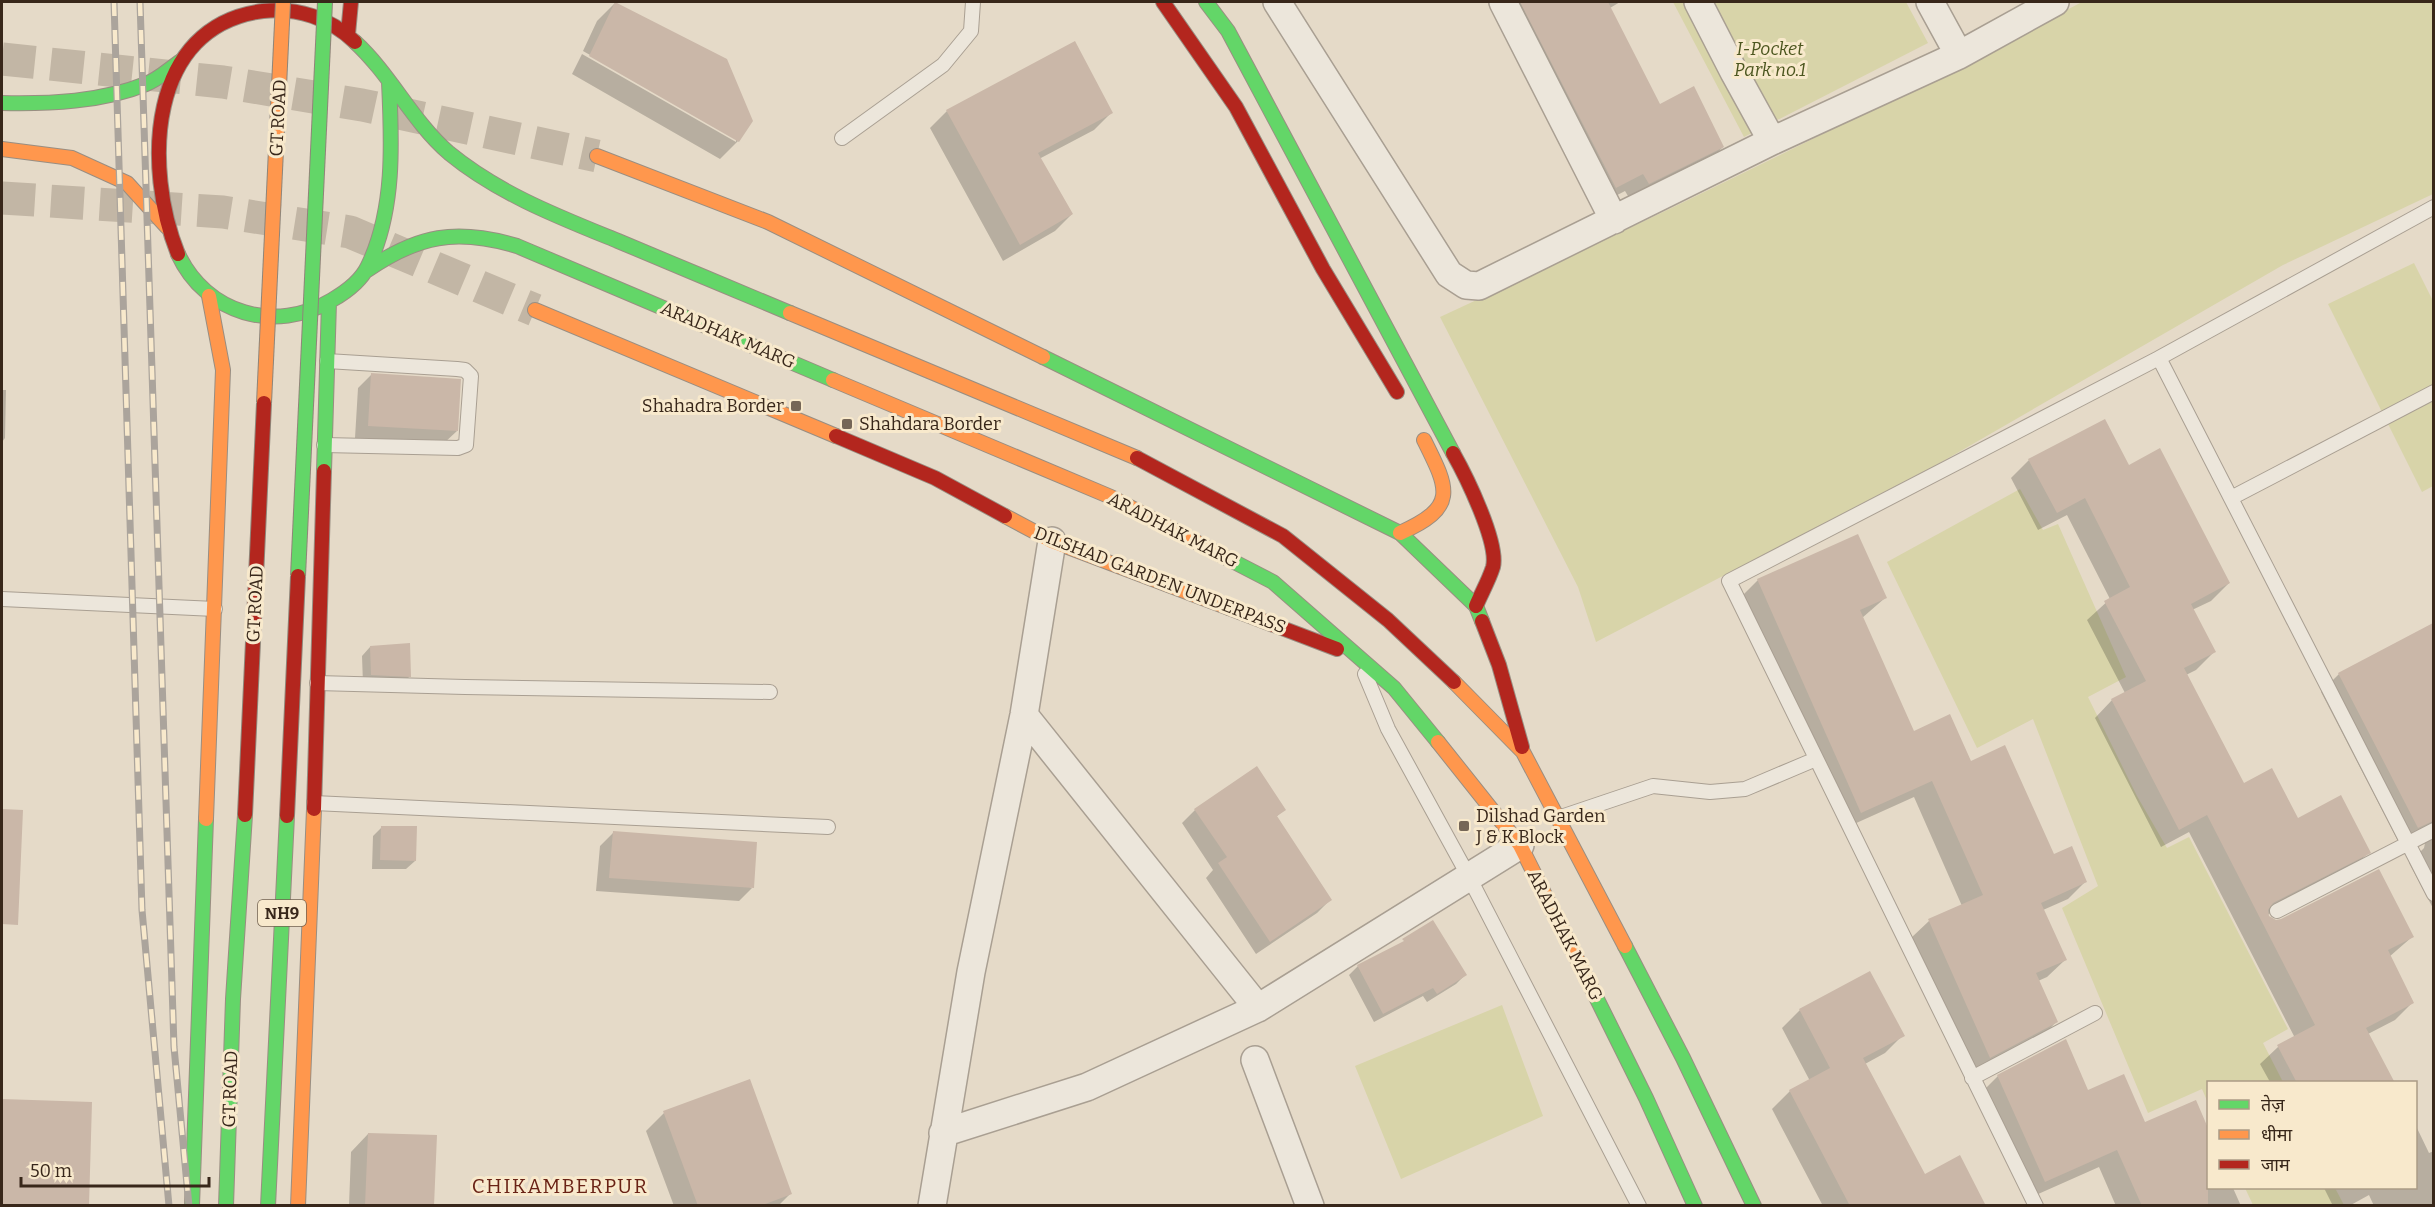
<svg xmlns="http://www.w3.org/2000/svg" width="2435" height="1207" viewBox="0 0 2435 1207" font-family="Bitter,'Noto Sans Devanagari',serif">
	<style>
		.green { fill: #d8d4a9 }
		.shadow { fill: #0003 }
		.building { fill: #cab7a8 }
		.lines { fill: none; stroke-linecap: round; stroke-linejoin: round }
		.secondary-tunnel { stroke: #c2b6a5; stroke-width: 33; stroke-dasharray: 33 16; stroke-linecap: butt }
		.lane-casing { stroke: #a99f92; stroke-width: 16 }
		.street-casing { stroke: #a99f92; stroke-width: 30 }
		.fast-casing { stroke: #998e82; stroke-width: 16 }
		.slow-casing { stroke: #998e82; stroke-width: 16 }
		.jam-casing { stroke: #998e82; stroke-width: 16 }
		.lane { stroke: #ece6db; stroke-width: 14 }
		.street { stroke: #ece6db; stroke-width: 27 }
		.fast { stroke: #63d668; stroke-width: 14 }
		.slow { stroke: #ff974d; stroke-width: 14 }
		.jam { stroke: #b3261e; stroke-width: 14 }
		.rail-casing { stroke: #aba49c; stroke-width: 7 }
		.rail { stroke: #f8e9cc; stroke-width: 4.5; stroke-dasharray: 14; stroke-linecap: butt }
		.fast-bridge-casing { stroke: #8f8579; stroke-width: 16; stroke-linecap: butt }
		.slow-bridge-casing { stroke: #8f8579; stroke-width: 16; stroke-linecap: butt }
		.jam-bridge-casing { stroke: #8f8579; stroke-width: 16; stroke-linecap: butt }
		.fast-bridge { stroke: #63d668; stroke-width: 14 }
		.slow-bridge { stroke: #ff974d; stroke-width: 14 }
		.jam-bridge { stroke: #b3261e; stroke-width: 14 }
		.poi-dot { fill: #756657; stroke: #f8e9cc; stroke-width: 2 }
		.labels { text-anchor: middle; dominant-baseline: central; stroke-width: 6; stroke-linejoin: round; paint-order: stroke }
		.shield { fill: #f8e9cc; stroke: #72614f; stroke-width: 1.5 }
		.shield-label { font-size: 16px; font-weight: bold; fill: #38271a }
		.park-label { font-size: 18px; font-style: italic; fill: #4c561f; stroke: #f8e9cc }
		.street-label { font-size: 18px; fill: #38271a; stroke: #f8e9cc }
		.poi-label { font-size: 18px; fill: #38271a; stroke: #f8e9cc; text-anchor: start }
		.neighbourhood-label { font-size: 20px; letter-spacing: 1.5px; fill: #692215; stroke: #f8e9cc }
	</style>
	<rect width="100%" height="100%" fill="#e5dac8"/>
	<!-- green -->
	<path class="green" d="M1673 2H1906L1928 43 1744 137Z
		M2082 2H2433V194L2283 265 1938 464 1596 642 1578 587 1440 317C1657 217 1871 112 2082 2Z
		M2414 263 2433 301V486L2422 492 2328 304Z
		M2020 489 2043 530 2058 524 2126 677 2088 697 2137 796 2167 848 2189 837 2288 1029 2263 1043 2283 1082H2208V1103L2202 1089 2148 1113 2062 908 2098 886 2033 719 1977 748 1887 562Z
		M1502 1005 1543 1116 1401 1179 1355 1066Z
		M2245 1188H2335L2344 1205H2253Z"/>
	<!-- shadow -->
	<path class="shadow" d="M1492 2H1620L1610 8 1659 106 1723 147 1705 164 1631 201 1625 191 1598 205Z
		M615 3 726 60 751 120 738 141 720 159 572 74 582 54 736 142V138L583 51 597 21Z
		M947 111 1111 113 1094 130 1039 159 1072 214 1055 231 1003 261 930 128Z
		M372 374 457 431 443 444 355 438 358 388Z
		M2 390H6L5 438 2 442Z
		M2029 460 2128 467 2229 583 2211 601 2192 610 2214 652 2196 670 2186 675 2243 785 2297 820 2369 852 2351 870 2267 915 2272 920 2412 937 2389 957 2413 1002 2395 1020 2368 1034 2393 1082H2270L2260 1064 2278 1047 2295 1038 2189 832 2161 847 2095 718 2112 700 2125 693 2087 620 2110 599 2067 515 2038 530 2011 478Z
		M1758 580 1885 598 1862 618 1913 733 1970 763 2053 856 2086 881 2068 899 2043 910 2065 960 2047 977 2038 981 2056 1022 2039 1040 1972 1075 1911 938 1929 921 1962 906 1914 797 1843 829 1740 598Z
		M2434 626V910L2409 863 2424 848 2425 843 2415 838 2400 845 2321 692 2339 674Z
		M370 647 410 676 401 685 363 684 362 656Z
		M1285 809 1276 817 1330 900 1317 913 1256 954 1206 878 1213 870 1182 823 1195 810Z
		M2 811 22 812 18 889 2 906Z
		M382 827 415 861 406 869H372L373 836Z
		M613 833 752 888 739 901 596 891 600 846Z
		M1432 922 1465 975 1456 984 1427 1002 1423 996 1374 1022 1349 975 1358 966 1398 946Z
		M1800 1010 1903 1035 1885 1053 1865 1064 1924 1176 1985 1206H1823L1772 1109 1790 1091 1810 1081 1782 1028Z
		M1998 1076 2088 1092 2144 1124 2195 1101 2208 1131V1188H2233L2241 1206H2116L2099 1167 2027 1199 1980 1094Z
		M2 1100 91 1103 87 1206H2Z
		M664 1113 791 1193 778 1206H674L646 1131Z
		M2416 1126 2429 1153 2434 1151V1206H2374L2369 1195 2349 1206H2333L2324 1188H2416Z
		M368 1134 433 1206H349L351 1152Z"/>
	<!-- building -->
	<path class="building" d="M615 2 727 59 753 121 739 142 589 56Z
		M1520 2H1608L1660 104 1694 86 1724 147 1649 184 1643 174 1616 188Z
		M1075 41 1113 113 1038 153 1073 214 1020 245 946 110Z
		M371 373 461 379 458 431 368 426Z
		M2105 419 2129 465 2160 448 2230 583 2191 604 2216 652 2184 668 2244 783 2272 768 2298 818 2341 795 2371 853 2273 903 2268 910 2269 916 2276 920 2281 919 2379 869 2414 937 2388 950 2414 1003 2366 1028 2395 1083H2297L2277 1045 2315 1025 2207 815 2179 830 2111 699 2146 681 2104 601 2130 587 2085 498 2057 513 2028 459Z
		M1858 534 1887 598 1860 610 1914 731 1950 714 1971 761 2005 745 2054 854 2072 846 2087 882 2041 903 2067 960 2036 973 2058 1022 1990 1058 1928 919 1983 895 1932 781 1861 813 1757 579Z
		M2433 623V821L2418 828 2338 673Z
		M410 643 411 677 371 675 370 646Z
		M1257 766 1286 810 1277 816 1332 900 1270 942 1218 863 1227 857 1194 809Z
		M2 809 23 810 18 925 2 924Z
		M381 826H417L416 861 380 860Z
		M613 831 757 842 754 888 609 878Z
		M1433 920 1467 975 1437 994 1433 988 1383 1014 1357 965 1404 941 1402 939Z
		M1870 971 1905 1036 1863 1058 1925 1174 1960 1155 1986 1206H1850L1789 1090 1830 1068 1799 1009Z
		M2066 1039 2088 1090 2124 1074 2145 1122 2196 1100 2208 1128V1206H2142L2117 1150 2045 1182 1997 1075Z
		M750 1079 792 1194 760 1206H698L663 1111Z
		M2 1099 92 1102 89 1206H2Z
		M368 1133 437 1135 434 1206H365Z"/>
	<g class="lines">
		<!-- secondary-tunnel -->
		<path class="secondary-tunnel" d="M2 59 223 82 362 105 597 156
			M2 198 223 212 350 232 535 310"/>
		<!-- lane casing -->
		<g class="lane-casing">
			<path id="lane" d="M842 138 943 65 971 31 973 2
				M2434 207 2159 358 2434 894
				M324 445 458 448 466 445 471 376 465 370 457 369 327 361
				M2231 498 2434 392
				M2 599 215 609
				M1365 674 1388 729 1469 877 1639 1206
				M317 683 465 687 770 692
				M314 803 828 827
				M1558 818 1653 786 1710 792 1745 789 1816 759
				M2277 911 2434 830
				M1972 1078 2095 1013
				M2036 1206 1729 581 2159 358"/>
		</g>
		<!-- street casing -->
		<g class="street-casing">
			<path id="street" d="M1277 2 1449 274 1466 285 1479 286 1772 141 1959 55 2055 2
				M1503 2 1614 220
				M1698 2 1734 72 1772 141
				M1930 2 1959 55
				M1024 715 1258 1008
				M1255 1060 1310 1206
				M943 1133 1087 1087 1258 1008 1520 845
				M932 1206 971 972 1024 715 1052 541"/>
		</g>
		<!-- fast casing -->
		<g class="fast-casing">
			<path id="fast" d="M1206 2 1228 31 1453 453
				M355 42C391 75 412 121 449 153 499 194 559 217 618 241 675 265 733 289 790 313
				M2 103C49 104 102 102 146 84 159 79 169 69 181 61
				M178 254C206 314 275 334 332 300 346 292 361 281 368 266 395 210 392 143 389 82
				M366 271C418 235 456 228 517 246L833 380
				M1043 357 1400 533 1476 606 1482 621
				M324 471 329 302
				M1213 551 1273 582 1394 688 1438 742
				M1625 946 1683 1058 1754 1206
				M1595 995 1646 1098 1695 1206
				M192 1206 206 819
				M226 1206 233 999 245 815
				M268 1206 287 816"/>
		</g>
		<!-- slow casing -->
		<g class="slow-casing">
			<path id="slow" d="M2 149 72 158 127 183 167 227
				M597 156 768 222 1043 357
				M535 310 836 436
				M790 313 1137 458
				M833 380 1111 497 1213 551
				M1005 516 1052 541 1229 608
				M1400 533C1458 507 1449 490 1424 440
				M1454 682 1523 752 1625 946
				M1438 742 1520 845 1595 995
				M206 819 223 370 209 296
				M298 1206 314 809"/>
		</g>
		<!-- jam casing -->
		<g class="jam-casing">
			<path id="jam" d="M1163 2 1236 107 1323 269 1397 392
				M348 34 351 2
				M178 254C144 169 146 26 263 11 297 7 330 18 355 42
				M836 436 935 478 1005 516
				M1453 453C1466 476 1499 543 1493 567 1489 580 1481 594 1476 606
				M1137 458 1283 536 1388 620 1454 682
				M1229 608 1337 649
				M1482 621 1499 665 1522 747
				M314 809 324 471"/>
		</g>
		<!-- lane -->
		<use href="#lane" class="lane"/>
		<!-- street -->
		<use href="#street" class="street"/>
		<!-- fast -->
		<use href="#fast" class="fast"/>
		<!-- slow -->
		<use href="#slow" class="slow"/>
		<!-- jam -->
		<use href="#jam" class="jam"/>
		<!-- rail casing -->
		<g class="rail-casing">
			<path id="rail" d="M114 2 142 910 169 1206
				M140 2 174 1047 189 1206"/>
		</g>
		<!-- rail -->
		<use href="#rail" class="rail"/>
		<!-- fast-bridge casing -->
		<g class="fast-bridge-casing">
			<path id="fast-bridge" d="M298 576 325 2"/>
		</g>
		<!-- slow-bridge casing -->
		<g class="slow-bridge-casing">
			<path id="slow-bridge" d="M264 403 283 2"/>
		</g>
		<!-- jam-bridge casing -->
		<g class="jam-bridge-casing">
			<path id="jam-bridge" d="M245 815 264 403
				M287 816 298 576"/>
		</g>
		<!-- fast-bridge -->
		<use href="#fast-bridge" class="fast-bridge"/>
		<!-- slow-bridge -->
		<use href="#slow-bridge" class="slow-bridge"/>
		<!-- jam-bridge -->
		<use href="#jam-bridge" class="jam-bridge"/>
	</g>
	<!-- markers -->
	<g class="poi-dot">
		<rect x="790" y="400" width="12" height="12" rx="3"/>
		<rect x="841" y="418" width="12" height="12" rx="3"/>
		<rect x="1458" y="820" width="12" height="12" rx="3"/>
	</g>
	<g class="labels">
		<!-- shield labels -->
		<rect class="shield" x="258" y="900" width="48" height="26" rx="4.5"/>
		<g class="shield-label">
			<text x="282" y="913">NH9</text>
		</g>
		<!-- park labels -->
		<g class="park-label">
			<text x="1770" y="49">I-Pocket<tspan x="1770" dy="21">Park no.1</tspan></text>
		</g>
		<!-- street labels -->
		<g class="street-label">
			<text transform="translate(278 118) rotate(-87)">GT ROAD</text>
			<text transform="translate(728 335) rotate(23)">ARADHAK MARG</text>
			<text transform="translate(1173 530) rotate(27)">ARADHAK MARG</text>
			<text transform="translate(1160 580) rotate(21)">DILSHAD GARDEN UNDERPASS</text>
			<text transform="translate(255 604) rotate(-87)">GT ROAD</text>
			<text transform="translate(1565 935) rotate(63)">ARADHAK MARG</text>
			<text transform="translate(230 1089) rotate(-88)">GT ROAD</text>
		</g>
		<!-- poi labels -->
		<g class="poi-label">
			<text x="784" y="406" text-anchor="end">Shahadra Border</text>
			<text x="859" y="424">Shahdara Border</text>
			<text x="1476" y="816">Dilshad Garden<tspan x="1476" dy="21">J &amp; K Block</tspan></text>
		</g>
		<!-- neighbourhood labels -->
		<g class="neighbourhood-label">
			<text x="560" y="1186">CHIKAMBERPUR</text>
		</g>
	</g>
	<!-- border -->
	<rect width="2435" height="1207" fill="none" stroke="#38271a" stroke-width="6"/>
	<!-- legend -->
	<rect x="2207" y="1081" width="210" height="108" fill="#f8e9cc" stroke="#ab9b85" stroke-width="1.5"/>
	<rect x="2219" y="1100" width="30" height="9" fill="#63d668" stroke="#ab9b85" stroke-width="1.5"/>
	<text x="2261" y="1111" font-size="18" fill="#38271a">तेज़</text>
	<rect x="2219" y="1130" width="30" height="9" fill="#ff974d" stroke="#ab9b85" stroke-width="1.5"/>
	<text x="2261" y="1141" font-size="18" fill="#38271a">धीमा</text>
	<rect x="2219" y="1160" width="30" height="9" fill="#b3261e" stroke="#ab9b85" stroke-width="1.5"/>
	<text x="2261" y="1171" font-size="18" fill="#38271a">जाम</text>
	<!-- scale -->
	<path d="M21 1177v9h188v-9" fill="none" stroke="#38271a" stroke-width="3"/>
	<text x="30" y="1177" font-size="18" fill="#38271a" stroke="#f8e9cc" stroke-width="4.5" paint-order="stroke">50 m</text>
</svg>
